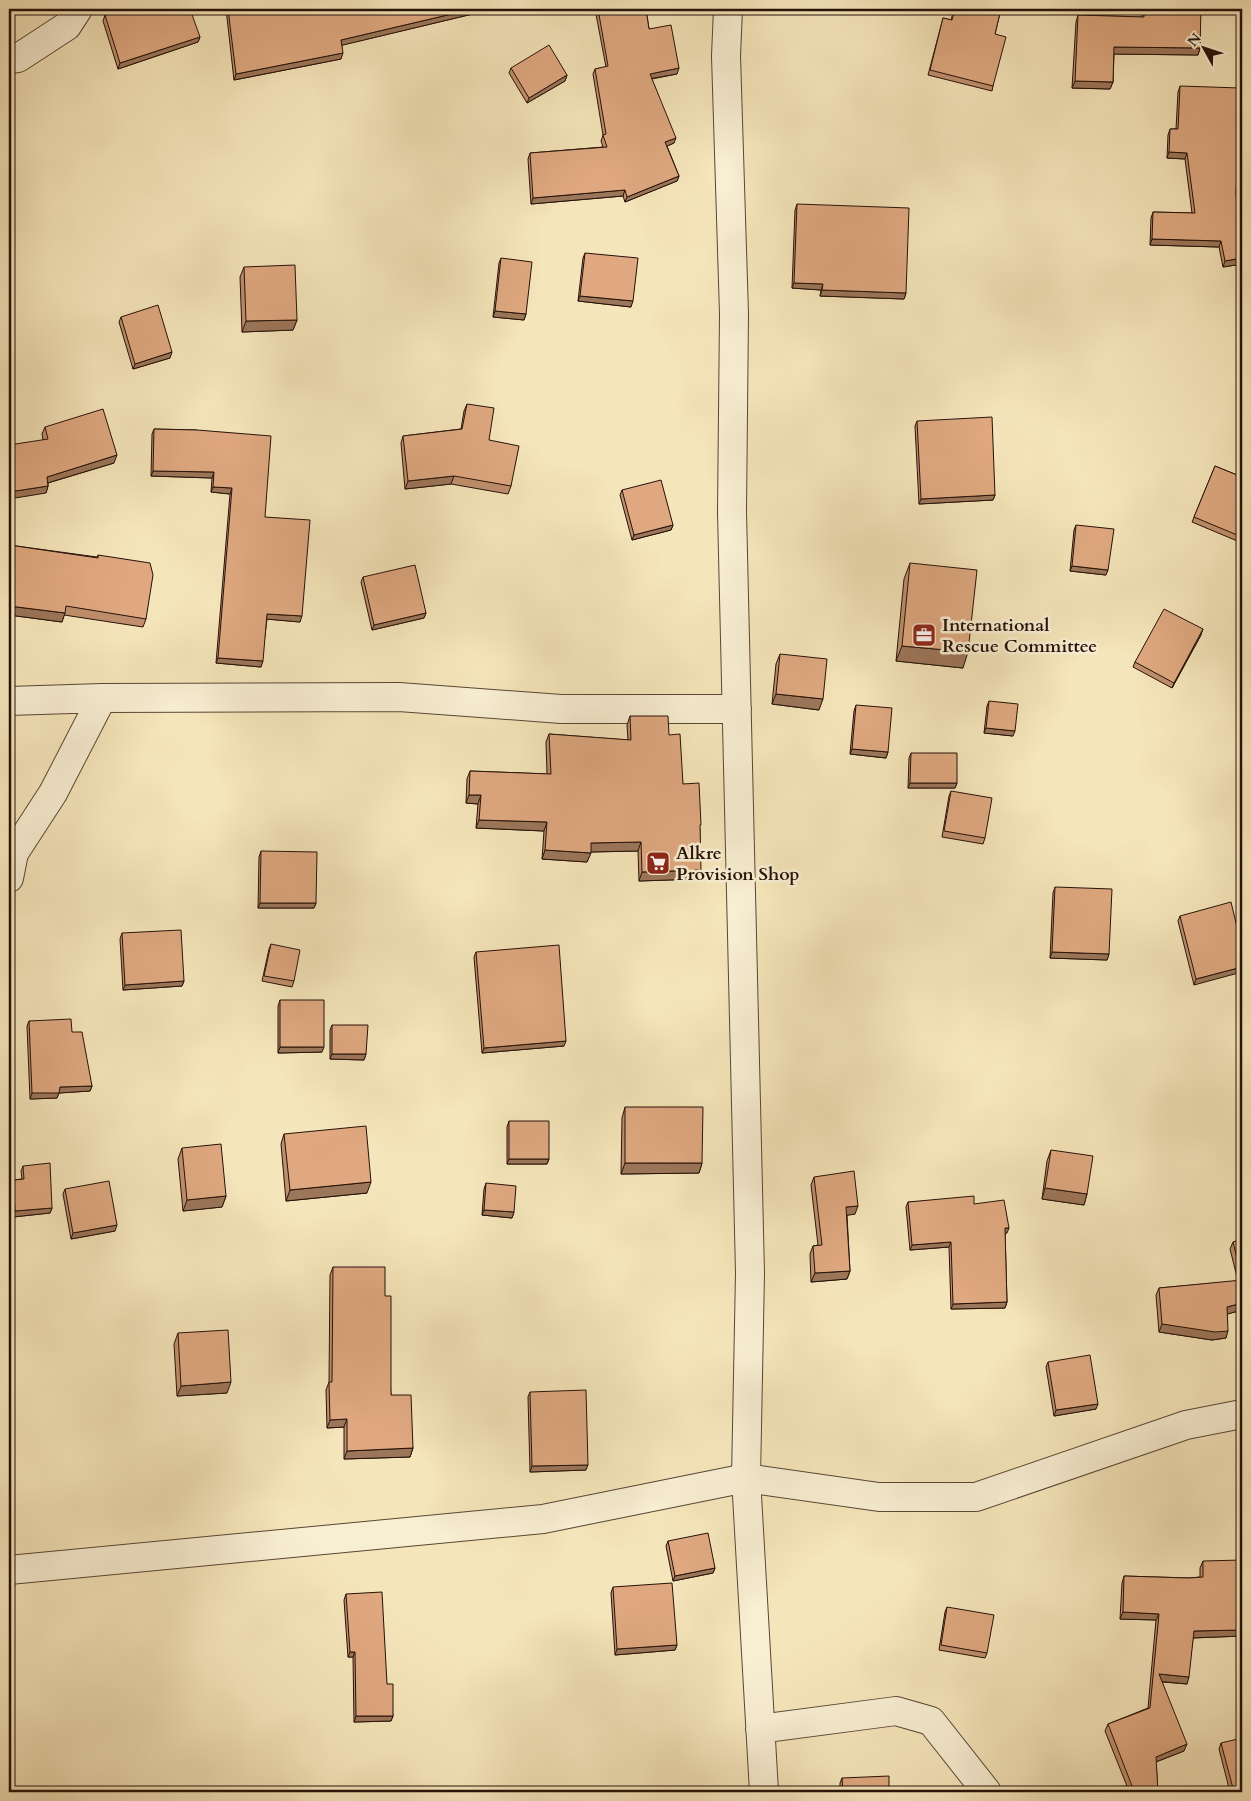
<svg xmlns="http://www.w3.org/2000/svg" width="1251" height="1801" viewBox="0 0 1251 1801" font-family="Cardo,serif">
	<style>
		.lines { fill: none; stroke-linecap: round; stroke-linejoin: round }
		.minor-casing { stroke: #594634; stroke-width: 30 }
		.minor { stroke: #f8eed2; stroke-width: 28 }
		.wall { fill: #c0906e; stroke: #251108 }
		.shaded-wall { fill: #9c765a; stroke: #251108 }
		.building { fill: #dfa880; stroke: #251108 }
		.labels { text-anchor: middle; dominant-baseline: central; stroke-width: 5; stroke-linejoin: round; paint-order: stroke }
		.poi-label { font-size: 18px; font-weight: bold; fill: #251108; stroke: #f8eed2; text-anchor: start }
	</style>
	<rect width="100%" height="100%" fill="#f5e5ba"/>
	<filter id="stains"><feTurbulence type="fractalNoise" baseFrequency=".004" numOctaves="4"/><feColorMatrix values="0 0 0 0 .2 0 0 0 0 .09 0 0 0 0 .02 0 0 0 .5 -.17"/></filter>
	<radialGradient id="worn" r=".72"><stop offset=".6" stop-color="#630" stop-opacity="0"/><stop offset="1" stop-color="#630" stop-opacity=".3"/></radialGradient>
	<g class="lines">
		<!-- minor casing -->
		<g class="minor-casing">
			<path id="minor" d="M728 9 726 56 734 314 732 512 750 1273 746 1478 764 1792
				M9 59 18 58 67 26 78 9
				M9 701 102 698 399 697 561 709H737
				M9 878 14 853 53 793 102 698
				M9 1570 543 1519 746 1478 879 1497H976L1186 1425 1242 1414
				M760 1729 896 1711 931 1721 987 1792"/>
		</g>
		<!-- minor -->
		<use href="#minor" class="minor"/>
	</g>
	<!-- wall -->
	<path class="wall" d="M226 9H482L481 12 342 45 341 59 234 80Z
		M595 9H646L649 29 677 74 652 79 674 143 667 146 679 176 677 181 625 202 623 196 531 204 528 159 530 153 603 147 601 141 603 135 593 74 595 69 606 67Z
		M954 9H1001L995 34 993 86 992 91 928 75 943 18 951 20Z
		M1142 9H1218L1217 14 1200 13V48L1198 55 1114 54 1113 82 1110 89 1072 88 1076 22 1078 15 1142 17Z
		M105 15 200 37 198 42 118 69 103 21Z
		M511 68 567 75 565 81 527 103 509 73Z
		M1180 86 1236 196 1242 264 1223 267 1219 247 1150 245 1151 218 1153 212 1192 213 1185 159 1167 158 1168 135 1170 129H1176L1178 92Z
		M797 204 906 293 904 299 820 296 821 290 792 288 795 210Z
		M585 253 631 307 578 301 583 258Z
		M501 258 526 314 524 320 493 317 499 263Z
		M244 267 297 320 293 330 242 332 240 277Z
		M121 317 170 358 133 369 119 322Z
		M467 404 489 440 511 486 508 494 451 484 405 489 401 443 403 436 461 429 464 411Z
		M917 421 995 495 993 500 919 504 915 426Z
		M45 427 114 463 48 483V486L46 493 43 440 42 434Z
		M154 429 197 430 265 517 300 622 267 619 261 667 216 663 230 494 211 492 212 478 151 476 152 434Z
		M1215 466 1242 477V543L1192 522Z
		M622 490 673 525 671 530 632 540 620 495Z
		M1076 525 1106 575 1070 571 1074 530Z
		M9 545 97 557 98 555 146 619 143 627 64 615 62 622 9 615Z
		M910 563 963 668 896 661 904 579Z
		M363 577 426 613 424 618 372 630 361 582Z
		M1201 635 1172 688 1133 667 1135 662Z
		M780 654 819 710 772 704 776 664Z
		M989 701 1013 736 984 733 987 706Z
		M856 705 888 752 886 758 850 754 854 711Z
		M630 716 669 735 683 784 700 829 698 879 639 881 638 851 591 852 587 862 542 859 544 831 476 828 478 804 466 803 467 779 470 771 547 774 546 742 549 734 628 740 627 725Z
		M911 753 957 783 955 788H908L909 758Z
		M951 791 985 838 983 844 942 837 949 796Z
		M261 851 316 903 314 908H258L259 857Z
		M1055 887 1109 954 1107 960 1050 958 1053 893Z
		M1180 916 1242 948 1194 985 1178 921Z
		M122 933 184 981 182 986 123 990 120 939Z
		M271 944 294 981 292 987 262 981 269 949Z
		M476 952 564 1046 482 1053 474 957Z
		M280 1000 322 1052 278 1053V1006Z
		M29 1021 72 1032 92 1086 90 1091 59 1093 57 1098 30 1099 27 1026Z
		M332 1025 366 1054 364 1060 330 1059V1030Z
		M625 1107 702 1163 699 1173 621 1174 622 1118Z
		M509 1121 549 1159 547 1164H507V1127Z
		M284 1134 367 1193 286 1201 281 1144Z
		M182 1148 226 1196 222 1207 183 1211 178 1159Z
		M1051 1150 1087 1194 1084 1205 1042 1199 1047 1161Z
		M23 1166 52 1208 50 1213 13 1217 11 1186 13 1180 22 1179 21 1171Z
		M814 1177 855 1214 847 1215 850 1271 847 1279 811 1282 810 1254 813 1246 818 1245 811 1185Z
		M486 1183 514 1212 512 1218 482 1215 484 1189Z
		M65 1189 115 1231 71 1239 63 1194Z
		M908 1202 974 1204 1007 1233H1005L1007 1302 1005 1308 951 1309 949 1247 910 1250 906 1207Z
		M1242 1239V1310L1227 1314 1226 1338 1212 1340 1159 1332 1156 1295 1159 1288 1238 1281 1230 1249 1233 1242Z
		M333 1267 385 1296 391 1395 413 1448 410 1457 344 1459V1427L327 1428 326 1390 329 1382 330 1275Z
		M178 1333 227 1393 177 1396 174 1344Z
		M1048 1362 1096 1409 1054 1416 1046 1367Z
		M530 1392 586 1470 530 1472 528 1397Z
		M668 1541 715 1568 713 1573 673 1581 666 1546Z
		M1203 1561 1242 1636 1193 1638 1187 1684 1162 1682 1184 1751 1156 1762 1158 1792H1101L1103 1788 1127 1786 1105 1731 1108 1724 1148 1708 1156 1620 1120 1619 1122 1583 1124 1576 1189 1578 1200 1577V1568Z
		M613 1587 677 1645 675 1650 615 1655 611 1593Z
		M346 1594 387 1684 393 1716 391 1721 354 1722 353 1657H348L344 1600Z
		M947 1607 987 1653 985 1658 939 1650 945 1612Z
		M1221 1743 1242 1792H1230L1219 1749Z
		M842 1778 889 1792H840V1783Z"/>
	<!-- shaded-wall -->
	<path class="shaded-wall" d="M473 9H482L481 12 339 46 341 40Z
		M1200 9H1218L1217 14 1198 13Z
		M200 37 198 42 118 69 120 63Z
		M1114 47 1200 48 1198 55 1112 54Z
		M343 53 341 59 234 80 236 74Z
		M679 68 677 74 648 79 650 74Z
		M567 75 565 81 527 103 529 98Z
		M1075 81 1113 82 1110 89 1072 88Z
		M676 138 674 143 663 148 665 142Z
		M1169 152 1187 153 1185 159 1167 158Z
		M679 176 677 181 625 202 627 197Z
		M625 190 623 196 531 204 533 198Z
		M1152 239 1221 241 1219 247 1150 245Z
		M1242 258V264L1223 267 1225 261Z
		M794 283 823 284 821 290 792 288Z
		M822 290 906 293 904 299 820 296Z
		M580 296 633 301 631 307 578 301Z
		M495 311 526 314 524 320 493 317Z
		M297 320 293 330 242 332 246 321Z
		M172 352 170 358 133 369 135 364Z
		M117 455 114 463 44 484 47 477Z
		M153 471 214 472 212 478 151 476Z
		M454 476 451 484 405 489 408 481Z
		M48 486 46 493 9 499V492Z
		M213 487 232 488 230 494 211 492Z
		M995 495 993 500 919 504 921 499Z
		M673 525 671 530 632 540 634 535Z
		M1072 566 1108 570 1106 575 1070 571Z
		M9 606 65 613 62 622 9 615Z
		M426 613 424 618 372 630 374 625Z
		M267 614 302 616 300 622 265 619Z
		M1203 629 1201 635 1172 688 1174 683Z
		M902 646 968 652 963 668 896 661Z
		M218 658 263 661 261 667 216 663Z
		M776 694 823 699 819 710 772 704Z
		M986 728 1015 731 1013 736 984 733Z
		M852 749 888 752 886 758 850 754Z
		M910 783H957L955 788H908Z
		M469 795H481L478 804 466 803Z
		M479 820 547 822 544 831 476 828Z
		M641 842 638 851 588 852 591 843Z
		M545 850 591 853 587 862 542 859Z
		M701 870 698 879 639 881 642 872Z
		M260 903H316L314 908H258Z
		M1052 952 1109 954 1107 960 1050 958Z
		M1242 967V972L1194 985 1196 979Z
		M184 981 182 986 123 990 125 985Z
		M566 1041 564 1046 482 1053 484 1048Z
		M280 1047H324L322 1052 278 1053Z
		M332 1054H366L364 1060 330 1059Z
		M92 1086 90 1091 59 1093 57 1098 30 1099 32 1093 60 1087Z
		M509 1159H549L547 1164H507Z
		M625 1163H702L699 1173 621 1174Z
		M371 1182 367 1193 286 1201 290 1190Z
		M1045 1188 1087 1194 1084 1205 1042 1199Z
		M226 1196 222 1207 183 1211 187 1200Z
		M858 1206 855 1214 843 1216 846 1207Z
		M52 1208 50 1213 13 1217 15 1211Z
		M484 1210 514 1212 512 1218 482 1215Z
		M117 1225 115 1231 71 1239 73 1233Z
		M1005 1228H1009L1007 1233 1003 1234Z
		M951 1242 949 1247 910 1250 912 1245Z
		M850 1271 847 1279 811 1282 815 1273Z
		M1007 1302 1005 1308 951 1309 953 1304Z
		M1242 1303V1310L1224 1315 1227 1307Z
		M1162 1324 1228 1331 1226 1338 1212 1340 1159 1332Z
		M231 1382 227 1393 177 1396 181 1386Z
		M1098 1404 1096 1409 1054 1416 1056 1410Z
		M347 1419 344 1427 327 1428 330 1420Z
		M413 1448 410 1457 344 1459 347 1451Z
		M588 1465 586 1470 530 1472 532 1466Z
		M715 1568 713 1573 673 1581 675 1576Z
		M1123 1612 1159 1614 1156 1620 1120 1619Z
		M1242 1630V1636L1191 1638 1194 1631Z
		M677 1645 675 1650 615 1655 617 1649Z
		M350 1652H355L353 1657H348Z
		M1159 1674 1189 1677 1187 1684 1157 1681Z
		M356 1716H393L391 1721 354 1722Z
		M1187 1744 1184 1751 1153 1763 1156 1757Z"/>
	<!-- building -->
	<path class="building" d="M124 9H190L200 37 120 63 105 15Z
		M228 9H473L341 40 343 53 236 74Z
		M598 9H646L649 29 671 25 679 68 650 74 676 138 665 142 679 176 627 197 625 190 533 198 530 153 607 147 603 135 606 134 595 69 608 66Z
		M955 9H1001L995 34 1006 37 993 86 930 70 943 18 952 20Z
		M1144 9H1201L1200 48 1114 47 1113 82 1075 81 1078 15 1144 17Z
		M549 45 567 75 529 98 511 68Z
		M1180 86 1240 88 1236 196 1242 197V258L1225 261 1221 241 1152 239 1153 212 1195 213 1187 153 1169 152 1170 129H1178Z
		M797 204 909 208 906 293 822 290 823 284 794 283Z
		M585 253 638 258 633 301 580 296Z
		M501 258 532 262 526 314 495 311Z
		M295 265 297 320 246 321 244 267Z
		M158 305 172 352 135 364 121 317Z
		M467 404 494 408 489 440 519 446 511 486 454 476 408 481 403 436 462 429Z
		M103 409 117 455 47 477 48 486 9 492V445L48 439 45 427Z
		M992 417 995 495 921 499 917 421Z
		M154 429 197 430 271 436 265 517 310 520 302 616 267 614 263 661 218 658 232 488 213 487 214 472 153 471Z
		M1215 466 1242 477V537L1194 517Z
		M661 480 673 525 634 535 622 490Z
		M1076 525 1114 529 1108 570 1072 566Z
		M9 545 98 558V555L150 563 153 575 146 619 66 606 65 613 9 606Z
		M910 563 977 570 968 652 902 646Z
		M415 565 426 613 374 625 363 577Z
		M1164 609 1203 629 1174 683 1135 662Z
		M780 654 827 659 823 699 776 694Z
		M989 701 1018 704 1015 731 986 728Z
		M856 705 892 708 888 752 852 749Z
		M630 716H668L669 735 680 734 683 784 699 783 701 825H700L701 870 642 872 641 842 591 843V853L545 850 547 822 479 820 481 795H469L470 771 551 774 549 734 631 740Z
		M911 753H957V783H910Z
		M951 791 992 798 985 838 944 831Z
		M261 851 317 852 316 903H260Z
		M1055 887 1112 889 1109 954 1052 952Z
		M1231 902 1242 948V967L1196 979 1180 916Z
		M181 930 184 981 125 985 122 933Z
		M271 944 300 950 294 981 264 976Z
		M559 945 566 1041 484 1048 476 952Z
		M280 1000H324V1047H280Z
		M71 1019 72 1032H82L92 1086 60 1087 59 1093H32L29 1021Z
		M332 1025H368L366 1054H332Z
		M625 1107H703L702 1163H625Z
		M509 1121H549V1159H509Z
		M366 1126 371 1182 290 1190 284 1134Z
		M221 1144 226 1196 187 1200 182 1148Z
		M1051 1150 1093 1156 1087 1194 1045 1188Z
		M50 1163 52 1208 15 1211 13 1180 24 1179 23 1166Z
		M854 1171 858 1206 846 1207 850 1271 815 1273 813 1246 822 1245 814 1177Z
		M109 1181 117 1225 73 1233 65 1189Z
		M486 1183 516 1186 514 1212 484 1210Z
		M974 1196V1204L1004 1200 1009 1228H1005L1007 1302 953 1304 951 1242 912 1245 908 1202Z
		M1242 1239V1279L1233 1242Z
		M333 1267H385V1296H391V1395H411L413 1448 347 1451V1419L330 1420 329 1382H332Z
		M1242 1280V1303L1227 1307 1228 1331 1215 1332 1162 1324 1159 1288Z
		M228 1330 231 1382 181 1386 178 1333Z
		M1090 1355 1098 1404 1056 1410 1048 1362Z
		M586 1390 588 1465 532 1466 530 1392Z
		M708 1533 715 1568 675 1576 668 1541Z
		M1242 1560V1630L1194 1631 1189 1677 1159 1674 1187 1744 1156 1757 1158 1792H1103V1788L1132 1786 1108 1724 1150 1708 1159 1614 1123 1612 1124 1576 1189 1578 1203 1577V1561Z
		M672 1583 677 1645 617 1649 613 1587Z
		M382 1592 387 1684H393V1716H356L355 1652H350L346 1594Z
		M947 1607 994 1615 987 1653 941 1645Z
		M1242 1738V1792H1234L1221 1743Z
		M889 1776V1792H843L842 1778Z"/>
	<!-- icons -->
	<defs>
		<g id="office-square" transform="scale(1.25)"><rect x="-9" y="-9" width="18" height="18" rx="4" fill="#8f2418" stroke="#f8eed2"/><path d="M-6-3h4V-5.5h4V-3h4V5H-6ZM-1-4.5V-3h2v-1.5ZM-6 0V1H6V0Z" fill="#fff"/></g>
		<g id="supermarket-square" transform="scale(1.25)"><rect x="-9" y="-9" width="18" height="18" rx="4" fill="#8f2418" stroke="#f8eed2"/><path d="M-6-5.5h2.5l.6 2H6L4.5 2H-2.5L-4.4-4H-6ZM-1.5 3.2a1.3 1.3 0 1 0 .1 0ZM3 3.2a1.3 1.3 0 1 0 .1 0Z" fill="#fff"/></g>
	</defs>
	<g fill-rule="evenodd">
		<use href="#office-square" x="924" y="635"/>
		<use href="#supermarket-square" x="658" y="863"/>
	</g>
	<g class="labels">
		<!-- poi labels -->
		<g class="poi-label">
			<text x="942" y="625">International<tspan x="942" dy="21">Rescue Committee</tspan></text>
			<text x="676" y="853">Alkre<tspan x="676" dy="21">Provision Shop</tspan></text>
		</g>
	</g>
	<!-- margin -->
	<rect width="1251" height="1801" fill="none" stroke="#f5e5ba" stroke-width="30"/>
	<rect x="10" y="10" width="1231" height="1781" fill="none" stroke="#251108" stroke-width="2.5"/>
	<rect x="15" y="15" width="1221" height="1771" fill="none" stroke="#251108"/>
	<!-- north arrow -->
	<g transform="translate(1204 48) rotate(310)" stroke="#f8eed2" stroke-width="4" paint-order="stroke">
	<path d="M0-4L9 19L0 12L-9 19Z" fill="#251108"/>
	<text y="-8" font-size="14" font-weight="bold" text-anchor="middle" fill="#251108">N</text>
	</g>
	<rect width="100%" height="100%" filter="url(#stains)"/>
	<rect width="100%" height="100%" fill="url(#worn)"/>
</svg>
